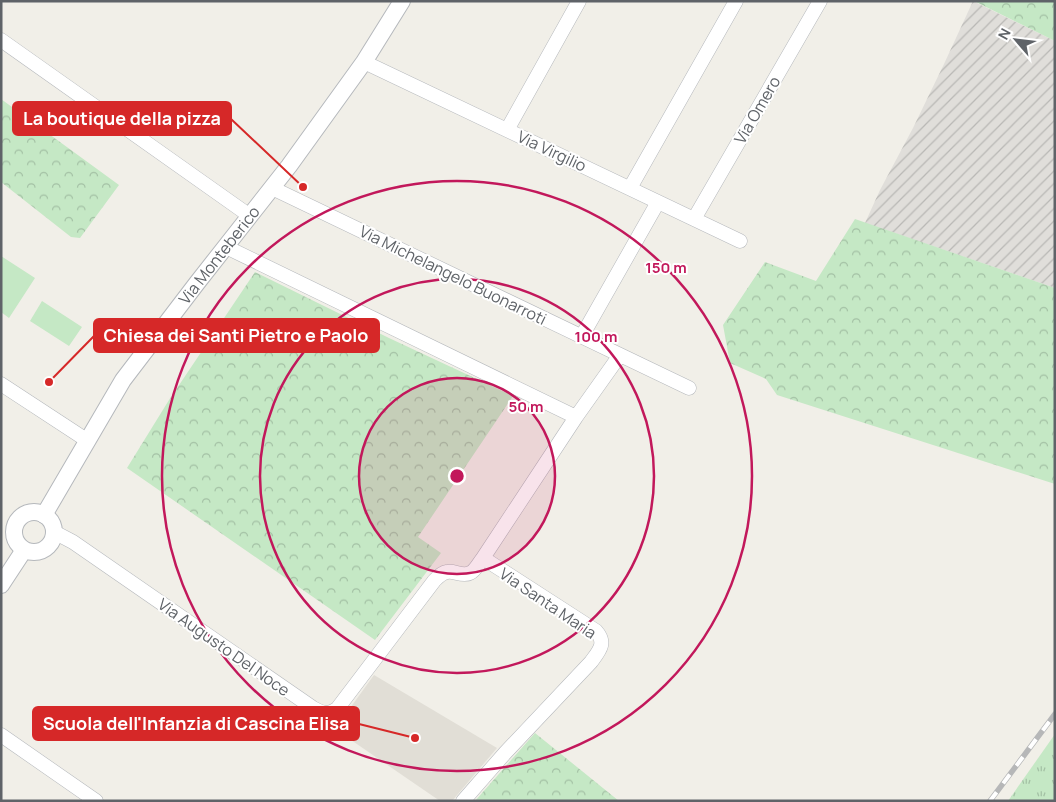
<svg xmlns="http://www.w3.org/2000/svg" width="1056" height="802" viewBox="0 0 1056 802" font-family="Manrope,sans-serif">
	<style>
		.industrial { fill: url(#industrial-furrows) }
		.education { fill: #e1ded6 }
		.grass { fill: url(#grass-tufts) }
		.forest { fill: url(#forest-crowns) }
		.garden { fill: #c5e8c5 }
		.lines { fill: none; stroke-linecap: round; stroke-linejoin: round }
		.minor-casing { stroke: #b5b8bc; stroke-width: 15 }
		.tertiary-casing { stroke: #b5b8bc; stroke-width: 18 }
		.minor { stroke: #fff; stroke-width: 14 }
		.tertiary { stroke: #fff; stroke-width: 16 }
		.rail-casing { stroke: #b6b7b8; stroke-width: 5.5 }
		.rail { stroke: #fff; stroke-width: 4; stroke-dasharray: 11; stroke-linecap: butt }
		.ring { fill: none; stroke: #c2185b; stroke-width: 2.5 }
		.labels { text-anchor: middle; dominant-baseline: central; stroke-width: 4; stroke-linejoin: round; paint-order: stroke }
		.street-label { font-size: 16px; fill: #5f6368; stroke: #fff }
		.centre { fill: #c2185b; stroke: #fff; stroke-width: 2.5 }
		.ring-label { font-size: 15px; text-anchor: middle; font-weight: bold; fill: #c2185b; stroke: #fff; stroke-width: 4; stroke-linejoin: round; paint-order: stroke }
		.leader { fill: none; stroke: #d62828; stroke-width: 2 }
		.callout-dot { fill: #d62828; stroke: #fff; stroke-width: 2 }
		.callout { fill: #d62828; stroke: #d62828; stroke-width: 2 }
		.callout-label { font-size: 18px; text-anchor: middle; font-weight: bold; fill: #fff }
	</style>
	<defs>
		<pattern id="industrial-furrows" width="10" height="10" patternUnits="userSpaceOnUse" patternTransform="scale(1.25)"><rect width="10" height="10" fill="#e0deda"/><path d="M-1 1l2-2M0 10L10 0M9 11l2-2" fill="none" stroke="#b9b8b5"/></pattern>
		<pattern id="grass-tufts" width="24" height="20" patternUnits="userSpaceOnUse" patternTransform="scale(1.25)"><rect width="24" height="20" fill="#c5e8c5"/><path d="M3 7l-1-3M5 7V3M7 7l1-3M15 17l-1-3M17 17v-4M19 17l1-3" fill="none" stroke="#a3c0a4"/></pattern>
		<pattern id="forest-crowns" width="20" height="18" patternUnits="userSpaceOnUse" patternTransform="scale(1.25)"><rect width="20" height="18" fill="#c5e8c5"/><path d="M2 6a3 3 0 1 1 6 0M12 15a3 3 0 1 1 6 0" fill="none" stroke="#a3c0a4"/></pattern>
	</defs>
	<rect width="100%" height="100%" fill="#f1efe8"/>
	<!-- industrial -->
	<path class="industrial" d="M973 1 1055 41V288L865 223 880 190 913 128 944 64Z"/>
	<!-- education -->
	<path class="education" d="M374 675 497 748 452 801H440L335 729Z"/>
	<!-- grass -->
	<path class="grass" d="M1055 734V801H1008Z"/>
	<!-- forest -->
	<path class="forest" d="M974 1H1055V41Z
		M1 99 119 185 80 238 71 237 1 182Z
		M855 219 1055 288V484L777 395 766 379 730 363 723 325 765 262 816 281Z
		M255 272 389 338 513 396 418 537 441 553 375 640 127 468 169 400Z
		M535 733 619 801H475Z"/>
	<!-- garden -->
	<path class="garden" d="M1 256 35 278 9 318 1 312Z
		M42 301 82 327 69 346 30 321Z"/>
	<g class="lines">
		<!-- minor casing -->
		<g class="minor-casing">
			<path id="minor" d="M1 40 250 216
				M364 62 740 241
				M507 130 579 1
				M272 188 689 388
				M630 188 736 1
				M694 219 820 1
				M226 247 576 417
				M582 336 658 202
				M1 384 88 441
				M54 532 73 542 313 708C324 714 327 715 337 709L434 581C437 578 441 573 447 572 454 570 462 577 470 573 475 571 479 563 483 558
				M1 735 96 801
				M463 801 505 753 591 662C599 651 607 643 596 631L483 558 576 417 620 355"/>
		</g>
		<!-- tertiary casing -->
		<g class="tertiary-casing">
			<g id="tertiary">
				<circle cx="34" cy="532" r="20"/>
				<path id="s1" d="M44 515 123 380 197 283 289 166 364 62 402 1"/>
				<path d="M1 585 24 550"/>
			</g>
		</g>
		<!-- minor -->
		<use href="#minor" class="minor"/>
		<!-- tertiary -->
		<use href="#tertiary" class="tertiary"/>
		<!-- rail casing -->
		<g class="rail-casing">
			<path id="rail" d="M990 801 1055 714"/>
		</g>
		<!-- rail -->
		<use href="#rail" class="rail"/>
	</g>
	<!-- distance rings -->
	<circle cx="457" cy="476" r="98" fill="#c2185b" fill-opacity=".12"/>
	<g class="ring">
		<circle cx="457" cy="476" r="98"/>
		<circle cx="457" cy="476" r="197"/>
		<circle cx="457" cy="476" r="295"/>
	</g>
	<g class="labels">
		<!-- street labels -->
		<g class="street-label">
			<text transform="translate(757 110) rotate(-60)">Via Omero</text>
			<text transform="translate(552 151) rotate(25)">Via Virgilio</text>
			<text stroke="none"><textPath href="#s1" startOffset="314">Via Monteberico</textPath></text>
			<text transform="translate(453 275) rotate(26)">Via Michelangelo Buonarroti</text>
			<text transform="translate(548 603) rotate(34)">Via Santa Maria</text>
			<text transform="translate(224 647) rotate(35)">Via Augusto Del Noce</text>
		</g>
	</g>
	<circle cx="457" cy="476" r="8" class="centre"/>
	<g class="ring-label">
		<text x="666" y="273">150 m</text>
		<text x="596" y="342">100 m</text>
		<text x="526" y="412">50 m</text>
	</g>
	<!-- callouts -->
	<path class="leader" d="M303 187L231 119M49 382L94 336M415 738L359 724"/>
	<g class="callout-dot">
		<circle cx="303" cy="187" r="5"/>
		<circle cx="49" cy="382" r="5"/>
		<circle cx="415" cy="738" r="5"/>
	</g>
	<g class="callout">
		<rect x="13" y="102" width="218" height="33" rx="5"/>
		<rect x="94" y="319" width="285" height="33" rx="5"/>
		<rect x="33" y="707" width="326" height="33" rx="5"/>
	</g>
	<g class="callout-label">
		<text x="122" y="125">La boutique della pizza</text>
		<text x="236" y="342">Chiesa dei Santi Pietro e Paolo</text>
		<text x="196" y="730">Scuola dell'Infanzia di Cascina Elisa</text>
	</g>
	<!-- border -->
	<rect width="1056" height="802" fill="none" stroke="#5f6368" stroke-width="5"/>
	<!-- north arrow -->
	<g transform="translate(1016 40) rotate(298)" stroke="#ffffff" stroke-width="4" paint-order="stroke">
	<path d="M0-4L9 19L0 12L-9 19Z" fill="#5f6368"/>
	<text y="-8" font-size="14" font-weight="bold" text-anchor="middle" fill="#5f6368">N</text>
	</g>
</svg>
